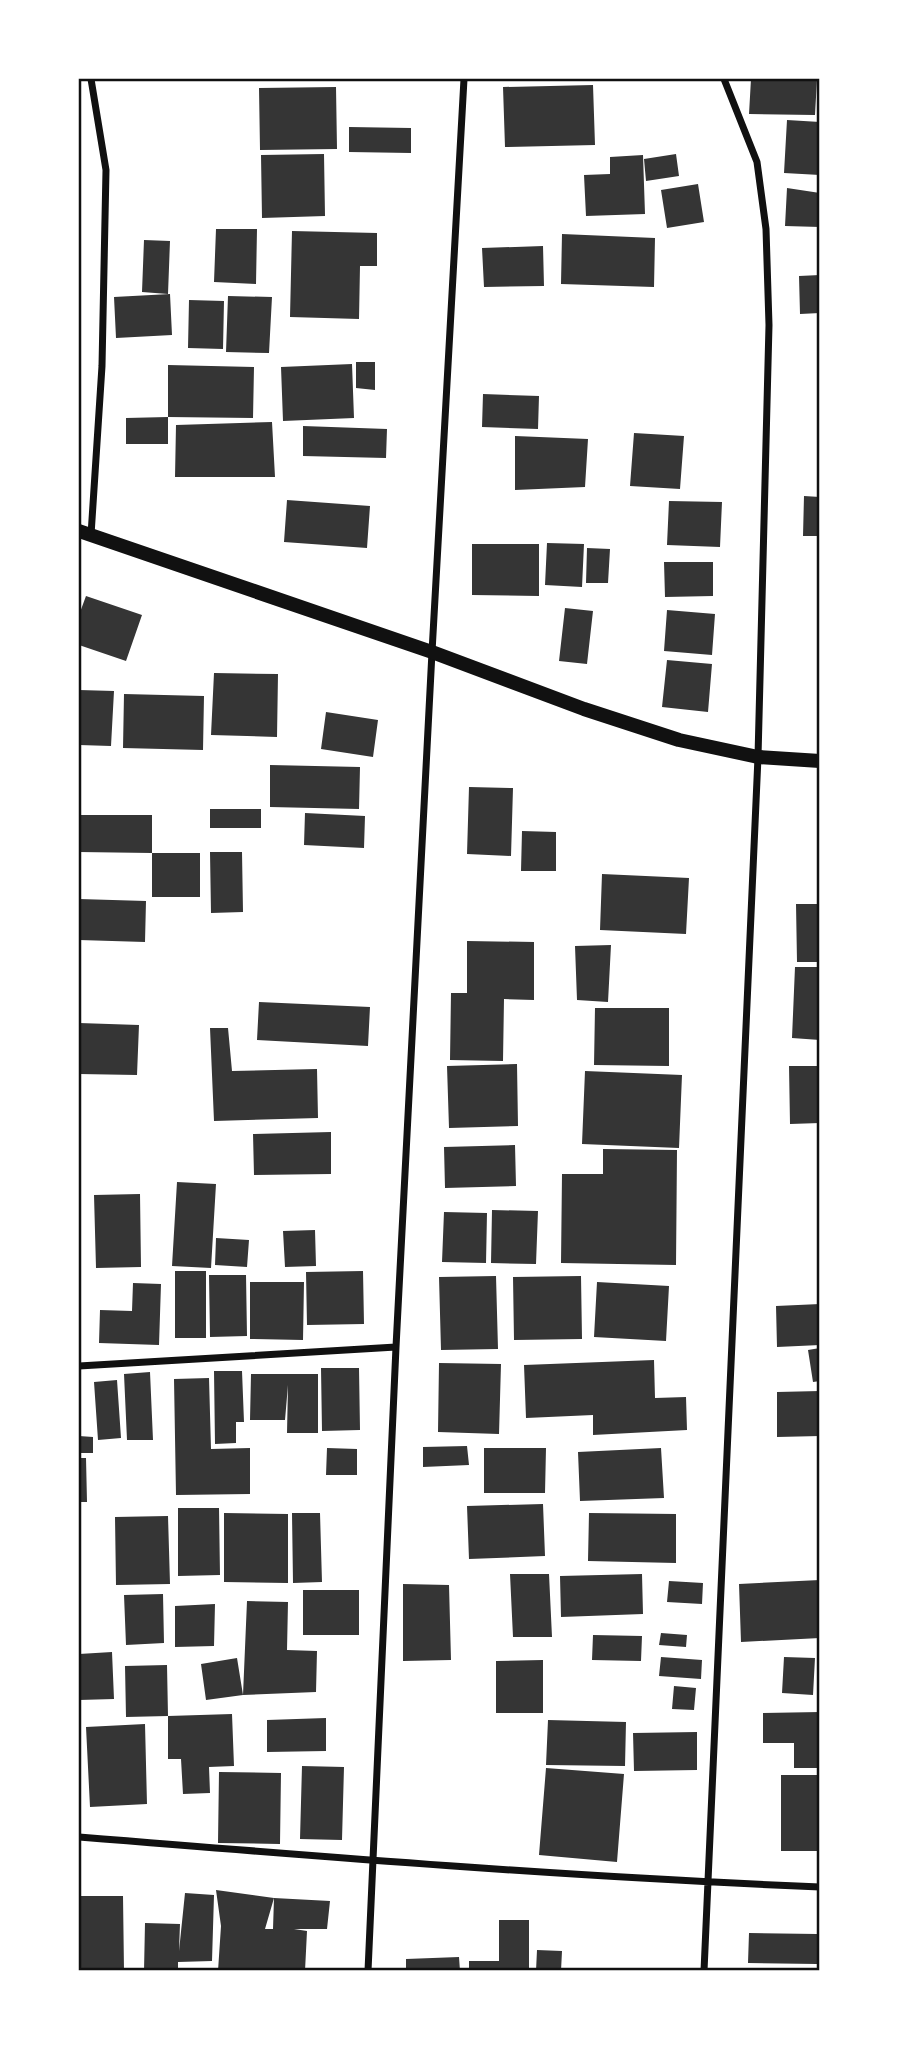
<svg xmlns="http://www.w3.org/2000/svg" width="899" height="2050" viewBox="0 0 899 2050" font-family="Figtree,sans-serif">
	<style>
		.building { fill: #353535; fill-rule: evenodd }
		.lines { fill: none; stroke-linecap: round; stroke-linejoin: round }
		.minor { stroke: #111; stroke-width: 7 }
		.secondary { stroke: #111; stroke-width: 14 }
		.neatline { fill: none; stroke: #111; stroke-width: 2.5 }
	</style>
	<rect width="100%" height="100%" fill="#fff"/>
	<!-- building -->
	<path class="building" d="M751 79H817L815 115 749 114Z
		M593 85 595 145 505 147 503 87Z
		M336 87 337 149 260 150 259 88Z
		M787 120 820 122V175L784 173Z
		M349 127 411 128V153L349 152Z
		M324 154 325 216 262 218 261 155Z
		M676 154 679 176 646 181 644 159Z
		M643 155 645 214 586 216 584 175 610 174V157Z
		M698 184 704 222 667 228 661 190Z
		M787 188 820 193V227L785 226Z
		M216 229H257L256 284 214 282Z
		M292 231 377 233V266H360L359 319 290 317Z
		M562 234 655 238 654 287 561 284Z
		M144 240 170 241 168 294 142 292Z
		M543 246 544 286 484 287 482 248Z
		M820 275V313L800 314 799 276Z
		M170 294 172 335 116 338 114 297Z
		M228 296 272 297 269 353 226 352Z
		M189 300 224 301 223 349 188 348Z
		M356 362H375V390L356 388Z
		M352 364 354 418 283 421 281 367Z
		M168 365 254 367 253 418 168 417Z
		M483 394 539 396 538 429 482 427Z
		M168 417V444H126V418Z
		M272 422 275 477H175L176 425Z
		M303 426 387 429 386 458 303 456Z
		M634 433 684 436 680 489 630 486Z
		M515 436 588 439 585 487 515 490Z
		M804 496 820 497V536H803Z
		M287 500 370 506 367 548 284 542Z
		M669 501 722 502 720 547 667 545Z
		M547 543 584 544 582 587 545 585Z
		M472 544H539V596L472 595Z
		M587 548 610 549 608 583H586Z
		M664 562H713V596L665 597Z
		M86 596 142 615 126 661 79 645V615Z
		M565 608 593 611 587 664 559 661Z
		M667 610 715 614 712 655 664 651Z
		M667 660 712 664 708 712 662 707Z
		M214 673 278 674 277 737 211 735Z
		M79 690 114 691 111 746 79 745Z
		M124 694 204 696 203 750 123 748Z
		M326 712 378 720 373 757 321 749Z
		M270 765 360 767 359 809 270 807Z
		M469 787 513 788 511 856 467 854Z
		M210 809H261V828H210Z
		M305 813 365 816 364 848 304 845Z
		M79 815H152V853L79 852Z
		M522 831 556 832V871H521Z
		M210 852H242L243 912 211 913Z
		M152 853H200V897H152Z
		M602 874 689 878 686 934 600 930Z
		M79 899 146 901 145 942 79 940Z
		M796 904H820V962H797Z
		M467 941 534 942V1000L504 999 503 1061 450 1060 451 993H467Z
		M611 945 608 1002 577 1000 575 946Z
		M795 967H820V1040L792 1038Z
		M259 1002 370 1007 368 1046 257 1040Z
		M595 1008H669V1066L594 1065Z
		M79 1023 139 1025 137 1075 79 1074Z
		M210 1028H228L232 1071 317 1069 318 1118 214 1121Z
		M517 1064 518 1126 449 1128 447 1066Z
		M789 1066H820V1123L790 1124Z
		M585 1071 682 1075 679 1148 582 1144Z
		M331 1132V1174L254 1175 253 1134Z
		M515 1145 516 1186 445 1188 444 1147Z
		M603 1149 677 1150 676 1265 561 1263 562 1174H603Z
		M177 1182 216 1184 211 1268 172 1266Z
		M140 1194 141 1267 96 1268 94 1195Z
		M492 1210 538 1211 536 1264 491 1263Z
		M444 1212 487 1213 486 1263 442 1262Z
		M315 1230 316 1266 285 1267 283 1231Z
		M216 1238 249 1240 247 1267 215 1265Z
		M175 1271H206V1338H175Z
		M363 1271 364 1324 307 1325 306 1272Z
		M209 1275H246L247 1336 210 1337Z
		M496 1276 498 1349 441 1350 439 1277Z
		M581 1276 582 1339 514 1340 513 1277Z
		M250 1282H304L303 1340 250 1339Z
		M597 1282 669 1286 666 1341 594 1337Z
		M133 1283 161 1284 159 1345 99 1343 100 1310 132 1311Z
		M820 1304V1345L777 1347 776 1306Z
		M820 1348V1381L813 1382 808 1350Z
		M654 1360 655 1398 686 1397 687 1430 593 1435V1415L526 1418 524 1365Z
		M439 1363 501 1364 499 1434 438 1432Z
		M321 1368H359L360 1430 322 1431Z
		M214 1371H242L244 1422H236V1443L215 1444Z
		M150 1372 153 1440H127L124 1374Z
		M251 1374H318V1433H287L288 1385 285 1420H250Z
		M209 1378 211 1449 250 1448V1494L176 1495 174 1379Z
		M117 1380 121 1438 98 1440 94 1382Z
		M820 1391V1436L777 1437V1392Z
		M79 1436 93 1437V1453H79Z
		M467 1446 469 1465 423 1467V1447Z
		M327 1448 357 1449V1475H326Z
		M484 1448H546L545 1493H484Z
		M661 1448 664 1498 580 1501 578 1452Z
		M79 1458H86L87 1502H79Z
		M543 1504 545 1556 469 1559 467 1506Z
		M178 1508H219L220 1575 178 1576Z
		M224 1513 288 1514V1583L224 1582Z
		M292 1513H320L322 1582 293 1583Z
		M589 1513 676 1514V1563L588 1561Z
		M168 1516 170 1584 116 1585 115 1517Z
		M510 1574H549L552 1637H513Z
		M642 1574 643 1614 561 1617 560 1576Z
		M820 1580V1638L741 1642 739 1584Z
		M669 1581 703 1583 702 1604 667 1602Z
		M403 1584 449 1585 451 1660 403 1661Z
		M303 1590H359V1635H303Z
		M163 1594 164 1643 126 1645 124 1595Z
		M247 1601 288 1602 287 1650 317 1651 316 1692 243 1695Z
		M215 1604 214 1646 175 1647V1606Z
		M661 1633 687 1635 686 1647 659 1645Z
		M593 1635 642 1636 641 1661 592 1660Z
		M112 1652 114 1699 79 1700V1654Z
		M661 1657 702 1660 701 1679 659 1676Z
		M784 1657 815 1658 813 1695 782 1693Z
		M237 1658 243 1695 206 1700 201 1664Z
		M543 1660V1713H496V1661Z
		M167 1665 168 1716 126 1717 125 1666Z
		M674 1686 696 1688 694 1710 672 1709Z
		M820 1712V1768H794V1743H763V1713Z
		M232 1714 234 1766 209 1767 210 1793 183 1794 181 1759H168V1716Z
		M326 1718V1751L267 1752V1720Z
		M548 1720 626 1722 625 1766 546 1765Z
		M145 1724 147 1804 90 1807 86 1727Z
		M697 1732V1770L634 1771 633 1733Z
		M302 1766 344 1767 342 1840 300 1839Z
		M546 1768 624 1774 617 1862 539 1855Z
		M219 1772 281 1773 280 1844 218 1843Z
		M781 1775H820V1851H781Z
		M216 1890 274 1898 330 1901 327 1929H294L307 1931 305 1971H218L221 1926ZM274 1898 273 1929H265Z
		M185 1893 214 1895 212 1961 178 1962V1971H144L145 1923 180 1924 179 1951Z
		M79 1896H123L124 1971H79Z
		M499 1920H529V1970L469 1969V1961H499Z
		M749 1933 817 1934V1964L748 1963Z
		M537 1950 562 1951 561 1971H536Z
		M459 1957 460 1971H406V1959Z"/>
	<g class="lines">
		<!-- minor -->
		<path class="minor" d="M91 535 102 366 106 170 91 79
			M79 1366 396 1347
			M79 1837C326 1857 573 1877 820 1887
			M368 1971 396 1347 432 652 464 79
			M704 1971 758 757 769 325 766 229 757 162 724 79"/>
		<!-- secondary -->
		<path class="secondary" d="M79 531 432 652 584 709 679 740 758 757 820 761"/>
	</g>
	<!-- border -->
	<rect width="899" height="2050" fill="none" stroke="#ffffff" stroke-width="161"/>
	<rect x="80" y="80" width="738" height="1889" class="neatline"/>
</svg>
